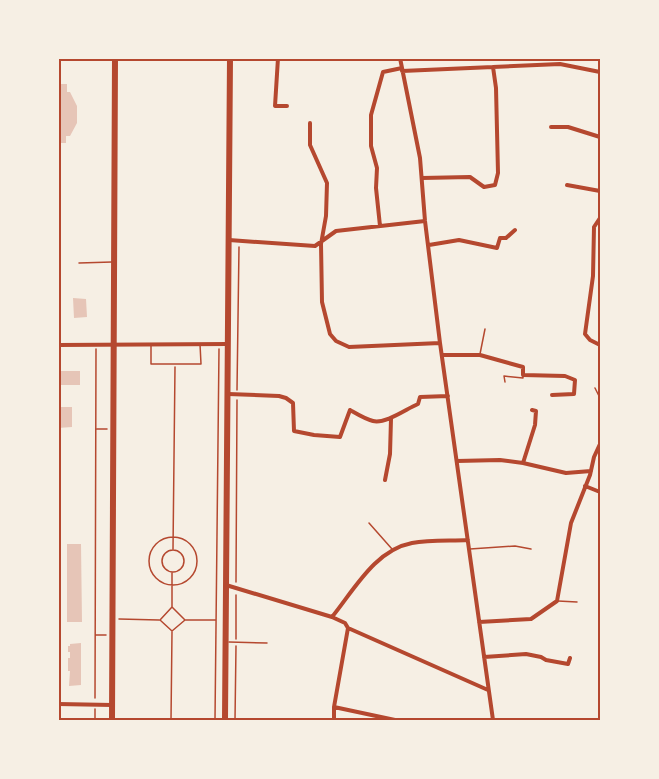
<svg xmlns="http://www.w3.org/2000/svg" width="659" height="779" viewBox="0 0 659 779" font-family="Barlow,sans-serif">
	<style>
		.building { fill: #e6c5b7 }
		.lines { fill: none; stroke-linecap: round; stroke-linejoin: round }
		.path { stroke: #b5482f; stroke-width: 1.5 }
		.service { stroke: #b5482f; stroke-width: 1.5 }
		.minor { stroke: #b5482f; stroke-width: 4 }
		.primary { stroke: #b5482f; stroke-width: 6 }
		.neatline { fill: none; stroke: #b5482f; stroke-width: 2 }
	</style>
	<rect width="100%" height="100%" fill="#f6efe4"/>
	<!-- building -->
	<path class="building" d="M58 84H67V92H70L77 106V123L70 136H66V143H58Z
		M73 298 86 299 87 317 74 318Z
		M58 371H80V385H58Z
		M58 407H72V427L58 428Z
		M67 544H81L82 622H67Z
		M81 643V685L69 686 70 671H68V658H70V652H68V646H70V644Z"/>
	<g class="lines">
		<!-- path -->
		<path class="path" d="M237 390 239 247
			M97 429H107
			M149 561a24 24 0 1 1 48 0a24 24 0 1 1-48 0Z
			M173 549 175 367
			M162 561a11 11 0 1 1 22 0a11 11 0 1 1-22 0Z
			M236 582 237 400
			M172 607 185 620 172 631 160 620 172 607V572
			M119 619 159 620
			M185 620H215
			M96 635H106
			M236 639V595
			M95 698 96 349
			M95 720V709
			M171 720 172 632
			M215 720 219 349
			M235 720 236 646"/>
		<!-- service -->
		<path class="service" d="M79 263 112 262
			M151 346V364H201L200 344
			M480 354 485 329
			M505 382 504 376 523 378V376
			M595 388 600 398
			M369 523 392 549
			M470 549 515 546 531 549
			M558 601 577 602
			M229 642 267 643"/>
		<!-- minor -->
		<path class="minor" d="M278 58 275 106H287
			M400 58 420 158 425 221 440 343 493 720
			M402 71 560 64 600 72
			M310 123V145L327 183 326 216 321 244 322 302 330 334 336 341 349 347 440 343
			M551 127H568L600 137
			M422 178 470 177 484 187 495 185 498 173 496 88 493 67
			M567 185 600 191
			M600 218 594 227 593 276 585 334 590 340 600 345
			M380 226 376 188 377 168 371 146V115L383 72 402 68
			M229 240 315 246 336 231 425 221
			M429 245 459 240 497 248 500 238H506L515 230
			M58 345 228 344
			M442 355H480L523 367V375L565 376 575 380 574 394 552 395
			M228 394 279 396 286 398 293 403 294 431 314 435 340 437 350 410C357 414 365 419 373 421 386 424 406 409 418 404L420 397 448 396
			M457 461 500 460 523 463 566 473 591 471
			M523 463 535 425 536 411 532 410
			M385 480 390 454 391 419
			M585 486 600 492
			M226 585 332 617 345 623 348 628 488 690
			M332 617C354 590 375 550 412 543 430 540 450 541 468 540
			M479 622 531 619 557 601 571 523 590 475 594 457 600 444
			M484 657 526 654 541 657 546 660 568 664 570 658
			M58 704 112 705
			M334 707 395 720
			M334 720V707L348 628"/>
		<!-- primary -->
		<path class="primary" d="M112 720 115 58
			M225 720 230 58"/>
	</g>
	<!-- border -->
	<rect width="659" height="779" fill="none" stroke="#f6efe4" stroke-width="120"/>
	<rect x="60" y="60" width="539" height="659" class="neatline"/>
</svg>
